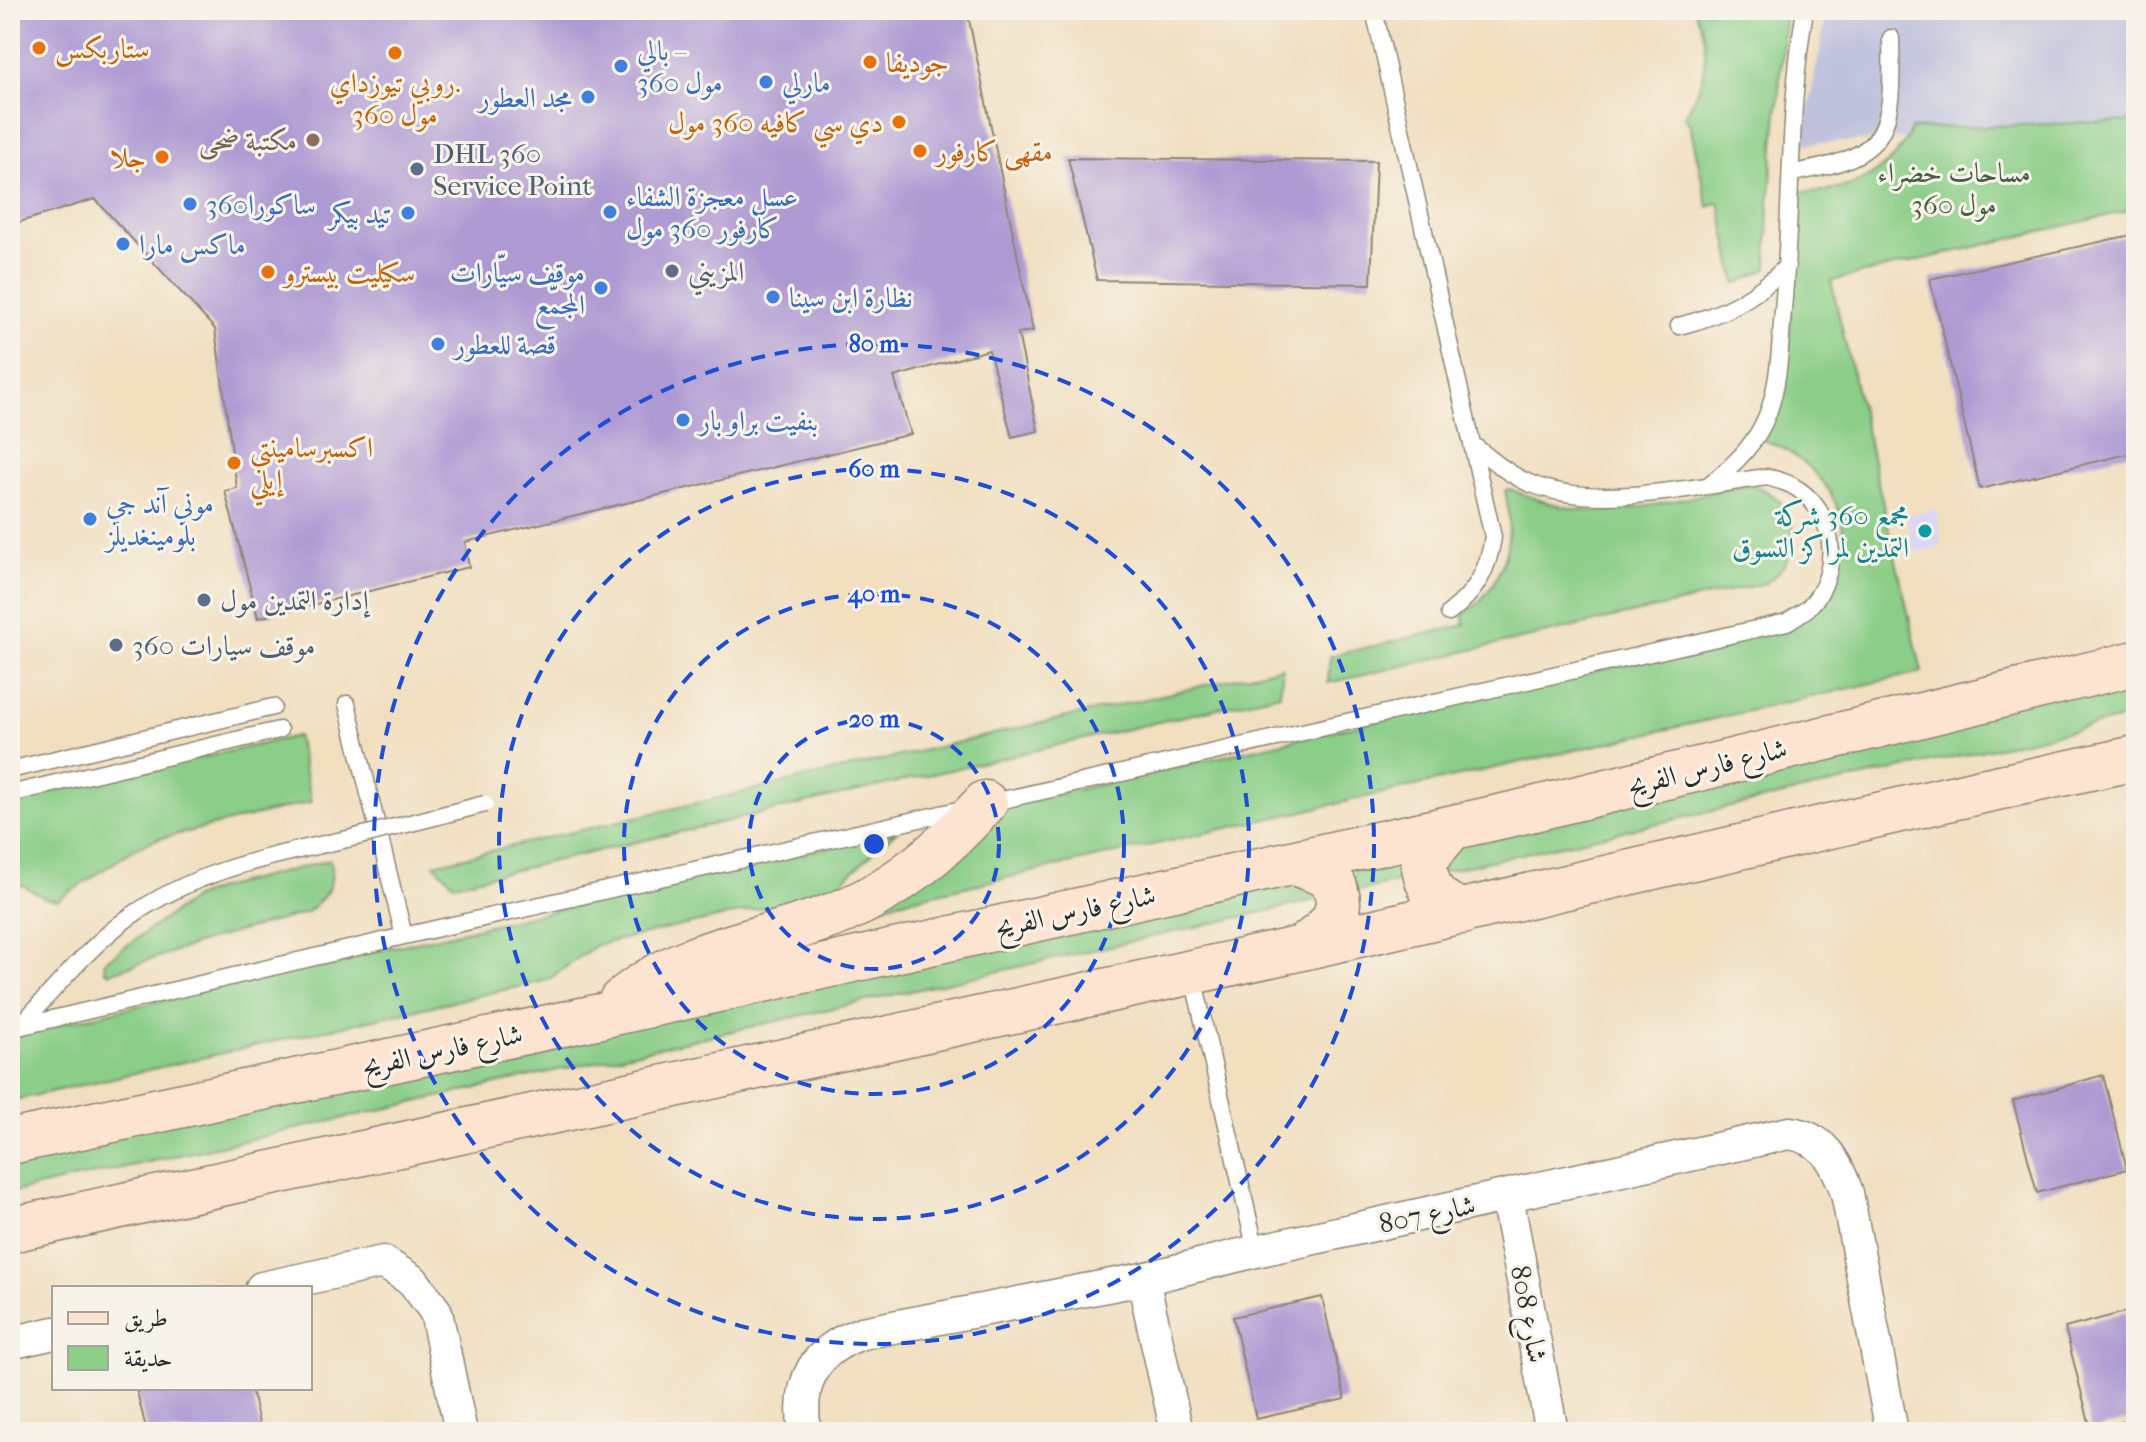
<svg xmlns="http://www.w3.org/2000/svg" width="2146" height="1442" viewBox="0 0 2146 1442" font-family="'IM FELL French Canon',Amiri,serif">
	<style>
		.built { fill: #dad6f7 }
		.industrial { fill: #c0c2dd }
		.green { fill: #8ace87; stroke: #5a7c59; stroke-width: 2 }
		.building { fill: #ae9ad3 }
		.lines { fill: none; stroke-linecap: round; stroke-linejoin: round }
		.lane-casing { stroke: #8e8576; stroke-width: 19 }
		.street-casing { stroke: #8e8576; stroke-width: 35 }
		.secondary-casing { stroke: #8e8576; stroke-width: 47 }
		.lane { stroke: #fff; stroke-width: 16 }
		.street { stroke: #fff; stroke-width: 32 }
		.secondary { stroke: #fde4d1; stroke-width: 44 }
		.lane-bridge-casing { stroke: #8e8576; stroke-width: 19; stroke-linecap: butt }
		.lane-bridge { stroke: #fff; stroke-width: 16 }
		.ring { fill: none; stroke: #1d4ed8; stroke-width: 4; stroke-dasharray: 14 10 }
		.food-dot { fill: #e8710a; stroke: #f7f3e8; stroke-width: 3 }
		.shop-dot { fill: #3f7fe0; stroke: #f7f3e8; stroke-width: 3 }
		.education-dot { fill: #8d6e63; stroke: #f7f3e8; stroke-width: 3 }
		.service-dot { fill: #5c6f8a; stroke: #f7f3e8; stroke-width: 3 }
		.culture-dot { fill: #0f9aa8; stroke: #f7f3e8; stroke-width: 3 }
		.labels { text-anchor: middle; dominant-baseline: central; stroke-width: 6; stroke-linejoin: round; paint-order: stroke }
		.food-label { font-size: 28px; fill: #c56008; stroke: #f7f3e8; text-anchor: start }
		.shop-label { font-size: 28px; fill: #366cbe; stroke: #f7f3e8; text-anchor: start }
		.education-label { font-size: 28px; fill: #785e54; stroke: #f7f3e8; text-anchor: end }
		.service-label { font-size: 28px; fill: #4e5e75; stroke: #f7f3e8; text-anchor: start }
		.park-label { font-size: 28px; fill: #485c47; stroke: #f7f3e8 }
		.culture-label { font-size: 28px; fill: #0d838f; stroke: #f7f3e8; text-anchor: end }
		.street-label { font-size: 28px; fill: #2b2b2b; stroke: #f7f3e8 }
		.centre { fill: #1d4ed8; stroke: #f7f3e8; stroke-width: 4 }
		.ring-label { font-size: 24px; text-anchor: middle; font-weight: bold; fill: #1d4ed8; stroke: #f7f3e8; stroke-width: 6; stroke-linejoin: round; paint-order: stroke }
	</style>
	<rect width="100%" height="100%" fill="#f7f3e8"/>
	<filter id="ink" filterUnits="userSpaceOnUse"><feTurbulence type="fractalNoise" baseFrequency=".0125" numOctaves="2"/><feDisplacementMap in="SourceGraphic" scale="16" xChannelSelector="R" yChannelSelector="G"/><feConvolveMatrix kernelMatrix="1 2 1 2 8 2 1 2 1" color-interpolation-filters="sRGB"/></filter>
	<filter id="wash" filterUnits="userSpaceOnUse"><feTurbulence type="fractalNoise" baseFrequency=".006" numOctaves="4" result="noise"/><feDisplacementMap in="SourceGraphic" scale="32" xChannelSelector="R" yChannelSelector="G"/><feGaussianBlur stdDeviation="1.8" result="paint"/><feColorMatrix in="noise" values="0 0 0 0 0 0 0 0 0 0 0 0 0 0 0 0 0 1.4 0 .05"/><feComposite in="paint" operator="in"/></filter>
	<g filter="url(#wash)">
		<rect width="100%" height="100%" fill="#f1dfc0"/>
		<!-- built -->
		<path class="built" d="M1936 509 1942 546 1914 553 1907 516Z"/>
		<!-- industrial -->
		<path class="industrial" d="M1827 10H2136V127L1802 144Z"/>
		<!-- green -->
		<path class="green" d="M1694 10H1786L1769 204 1767 269 1736 284 1719 202 1708 207 1690 125 1684 117C1705 84 1714 47 1694 10Z
			M2136 121V209L1831 281 1922 672 867 909 976 813 1787 626C1802 609 1825 590 1835 569 1864 512 1810 453 1757 438L1784 373 1789 347 1797 191C1844 196 1891 175 1911 129Z
			M1748 484C1801 497 1809 553 1766 583L1328 683 1330 656 1465 625 1463 615C1504 588 1516 537 1505 491L1509 489C1538 500 1568 511 1600 511 1649 510 1700 494 1748 484Z
			M1283 667 1280 694 454 884 434 864Z
			M2136 670V716L10 1193V1147Z
			M297 736 311 802 154 840 133 850 58 900 47 899 10 878V801Z
			M896 832 834 888 775 905 596 945 548 980 10 1101V1035Z
			M330 860C336 886 325 899 305 913L212 939 110 973 104 970 105 961 194 898 220 888Z"/>
		<g id="blocks">
			<!-- building -->
			<path class="building" d="M13 10H967L1033 331 1018 333 1038 431 1012 437 989 350 894 377 911 434 465 542 469 567 258 618 225 491 237 488 215 329 95 199 10 225V43L18 39Z
				M1068 158 1376 161 1371 284 1097 280Z
				M2136 234V452L1980 489 1930 279Z
				M2103 1075 2127 1169 2037 1193 2013 1101Z
				M1322 1297 1345 1399 1256 1419 1233 1317Z
				M2136 1309V1418L2091 1430 2065 1328Z
				M136 1388H251L261 1432H147Z"/>
		</g>
	</g>
	<g filter="url(#ink)">
		<use href="#blocks" fill-opacity="0" stroke="#8e8576" stroke-width="2"/>
		<g class="lines">
			<!-- lane casing -->
			<g class="lane-casing">
				<path id="lane" d="M1374 10 1493 537C1488 571 1476 592 1449 613
					M1792 173C1892 157 1893 131 1891 38
					M1679 326C1723 315 1755 298 1787 266
					M1711 483C1735 464 1757 443 1768 413 1780 380 1780 344 1783 310 1792 211 1788 108 1805 10
					M347 704 404 936
					M10 770 273 707
					M10 794 279 730
					M1192 973 1256 1251
					M20 1026C54 990 87 948 128 918 196 869 276 855 356 837
					M10 1029 404 936 1787 622C1794 617 1802 613 1808 608 1844 572 1836 508 1791 485 1783 481 1774 479 1767 477 1696 486 1596 511 1529 483 1508 474 1491 459 1473 445"/>
			</g>
			<!-- street casing -->
			<g class="street-casing">
				<path id="street" d="M1507 1197 1552 1432
					M1143 1279 1177 1432
					M262 1288 383 1262 413 1281 436 1312 461 1432
					M10 1343 54 1333
					M805 1432C797 1381 814 1350 862 1333L1143 1279 1256 1251 1789 1133C1823 1137 1837 1162 1847 1193L1892 1432"/>
			</g>
			<!-- secondary casing -->
			<g class="secondary-casing">
				<path id="secondary" d="M1451 828 1423 862C1429 893 1434 899 1462 912
					M1295 863C1304 867 1316 870 1325 875 1330 878 1335 885 1336 891 1345 918 1321 934 1302 948
					M621 1001C685 946 771 942 846 910 901 886 945 847 985 803
					M10 1142 605 1015 1517 813 2136 663
					M10 1230 1302 948 1982 791 2136 758"/>
			</g>
			<!-- lane -->
			<use href="#lane" class="lane"/>
			<!-- street -->
			<use href="#street" class="street"/>
			<!-- secondary -->
			<use href="#secondary" class="secondary"/>
			<!-- lane-bridge casing -->
			<g class="lane-bridge-casing">
				<path id="lane-bridge" d="M356 837 485 804"/>
			</g>
			<!-- lane-bridge -->
			<use href="#lane-bridge" class="lane-bridge"/>
		</g>
	</g>
	<!-- distance rings -->
	<g class="ring">
		<circle cx="874" cy="844" r="125"/>
		<circle cx="874" cy="844" r="250"/>
		<circle cx="874" cy="844" r="375"/>
		<circle cx="874" cy="844" r="500"/>
	</g>
	<!-- markers -->
	<g class="food-dot">
		<circle cx="39" cy="48" r="8"/>
		<circle cx="395" cy="53" r="8"/>
		<circle cx="870" cy="62" r="8"/>
		<circle cx="899" cy="122" r="8"/>
		<circle cx="920" cy="151" r="8"/>
		<circle cx="162" cy="157" r="8"/>
		<circle cx="268" cy="272" r="8"/>
		<circle cx="234" cy="463" r="8"/>
	</g>
	<g class="shop-dot">
		<circle cx="621" cy="66" r="8"/>
		<circle cx="766" cy="82" r="8"/>
		<circle cx="588" cy="97" r="8"/>
		<circle cx="190" cy="204" r="8"/>
		<circle cx="610" cy="212" r="8"/>
		<circle cx="408" cy="213" r="8"/>
		<circle cx="123" cy="244" r="8"/>
		<circle cx="601" cy="288" r="8"/>
		<circle cx="773" cy="297" r="8"/>
		<circle cx="438" cy="344" r="8"/>
		<circle cx="683" cy="420" r="8"/>
		<circle cx="90" cy="519" r="8"/>
	</g>
	<circle class="education-dot" cx="313" cy="140" r="8"/>
	<g class="service-dot">
		<circle cx="417" cy="169" r="8"/>
		<circle cx="672" cy="271" r="8"/>
		<circle cx="204" cy="600" r="8"/>
		<circle cx="116" cy="645" r="8"/>
	</g>
	<circle class="culture-dot" cx="1925" cy="531" r="8"/>
	<g class="labels">
		<!-- food labels -->
		<g class="food-label">
			<text x="55" y="48">ستاربكس</text>
			<text x="886" y="62">جوديفا</text>
			<text x="395" y="82" text-anchor="middle">روبي تيوزداي.<tspan x="395" dy="32">360 مول</tspan></text>
			<text x="883" y="122" text-anchor="end">دي سي كافيه 360 مول</text>
			<text x="936" y="151">مقهى كارفور</text>
			<text x="146" y="157" text-anchor="end">جلا</text>
			<text x="284" y="272">سكيليت بيسترو</text>
			<text x="250" y="447">اكسبرسامينتي<tspan x="250" dy="32">إيلي</tspan></text>
		</g>
		<!-- shop labels -->
		<g class="shop-label">
			<text x="637" y="50">بالي –<tspan x="637" dy="32">360 مول</tspan></text>
			<text x="782" y="82">مارلي</text>
			<text x="572" y="97" text-anchor="end">مجد العطور</text>
			<text x="626" y="196">عسل معجزة الشفاء<tspan x="626" dy="32">كارفور 360 مول</tspan></text>
			<text x="206" y="204">ساكورا360</text>
			<text x="392" y="213" text-anchor="end">تيد بيكر</text>
			<text x="139" y="244">ماكس مارا</text>
			<text x="585" y="272" text-anchor="end">موقف سيّارات<tspan x="585" dy="32">المجمّع</tspan></text>
			<text x="789" y="297">نظارة ابن سينا</text>
			<text x="454" y="344">قصة للعطور</text>
			<text x="699" y="420">بنفيت براو بار</text>
			<text x="106" y="503">موني آند جي<tspan x="106" dy="32">بلومينغديلز</tspan></text>
		</g>
		<!-- education labels -->
		<g class="education-label">
			<text x="297" y="140">مكتبة ضحى</text>
		</g>
		<!-- service labels -->
		<g class="service-label">
			<text x="433" y="153">DHL 360<tspan x="433" dy="32">Service Point</tspan></text>
			<text x="688" y="271">المزيني</text>
			<text x="220" y="600">إدارة التمدين مول</text>
			<text x="132" y="645">موقف سيارات 360</text>
		</g>
		<!-- park labels -->
		<g class="park-label">
			<text x="1954" y="172">مساحات خضراء<tspan x="1954" dy="32">360 مول</tspan></text>
		</g>
		<!-- culture labels -->
		<g class="culture-label">
			<text x="1909" y="515">مجمع 360 شركة<tspan x="1909" dy="32">التمدين لمراكز التسوق</tspan></text>
		</g>
		<!-- street labels -->
		<g class="street-label">
			<text transform="translate(1707 767) rotate(-14)">شارع فارس الفريح</text>
			<text transform="translate(1075 911) rotate(-12)">شارع فارس الفريح</text>
			<text transform="translate(442 1050) rotate(-12)">شارع فارس الفريح</text>
			<text transform="translate(1427 1214) rotate(-12)">شارع 807</text>
			<text transform="translate(1529 1314) rotate(79)">شارع 808</text>
		</g>
	</g>
	<circle cx="874" cy="844" r="12" class="centre"/>
	<g class="ring-label">
		<text x="874" y="352">80 m</text>
		<text x="874" y="477">60 m</text>
		<text x="874" y="602">40 m</text>
		<text x="874" y="727">20 m</text>
	</g>
	<!-- margin -->
	<rect width="2146" height="1442" fill="none" stroke="#f7f3e8" stroke-width="40"/>
	<!-- legend -->
	<rect x="52" y="1286" width="260" height="104" fill="#f7f3e8" stroke="#a5a39c" stroke-width="2"/>
	<rect x="68" y="1312" width="40" height="12" fill="#fde4d1" stroke="#a5a39c" stroke-width="2"/>
	<text x="124" y="1326" font-size="24" fill="#2b2b2b">طريق</text>
	<rect x="68" y="1346" width="40" height="24" fill="#8ace87" stroke="#a5a39c" stroke-width="2"/>
	<text x="124" y="1366" font-size="24" fill="#2b2b2b">حديقة</text>
</svg>
